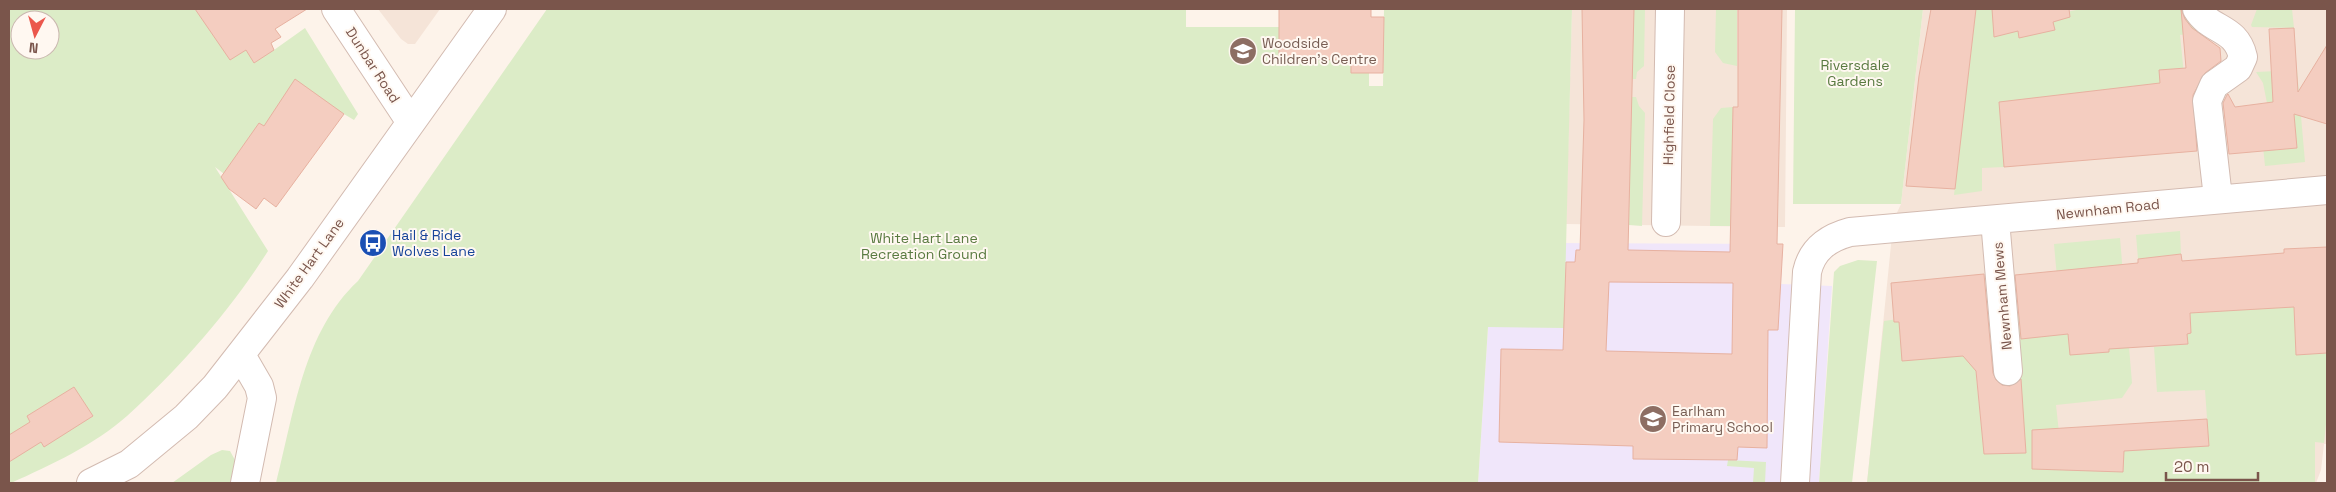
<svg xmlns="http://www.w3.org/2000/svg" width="2336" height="492" viewBox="0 0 2336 492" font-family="'Space Grotesk',sans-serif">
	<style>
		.residential { fill: #f5e4d8 }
		.education { fill: #f0e6fa }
		.green { fill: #dcecc7; fill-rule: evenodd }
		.building { fill: #f4cdc0; stroke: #e7b1a0; fill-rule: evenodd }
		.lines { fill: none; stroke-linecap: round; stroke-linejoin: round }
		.minor-casing { stroke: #d3bbb1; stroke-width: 30 }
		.minor { stroke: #fff; stroke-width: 28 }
		.labels { text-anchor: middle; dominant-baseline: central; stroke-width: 4; stroke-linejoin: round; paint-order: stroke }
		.education-label { font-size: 14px; fill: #785e54; stroke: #fff8f1; text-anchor: start }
		.street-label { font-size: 14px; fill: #7a554b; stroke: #fff8f1 }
		.park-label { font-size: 14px; fill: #597a40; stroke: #fff8f1 }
		.transit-label { font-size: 14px; fill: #164399; stroke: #fff8f1; text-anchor: start }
	</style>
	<rect width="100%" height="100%" fill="#fdf3ea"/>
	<!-- residential -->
	<path class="residential" d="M378 9H440L415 44H408L401 39Z
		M1572 9H1787L1785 227 1566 224Z
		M1923 9H2327V444H2324L2321 470 2316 483H1867L1891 245 1895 217 1901 204Z"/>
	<!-- education -->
	<path class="education" d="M1547 243 1783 244 1781 284 1832 286 1819 483H1478L1488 327Z"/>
	<!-- green -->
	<path class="green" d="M9 9H200L228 54 262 37 274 50 305 28 358 114 354 120 302 89 236 183 215 167 268 251C230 311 179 369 127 416 94 445 51 465 11 483H9ZM20 20H50V50H20Z
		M547 9H1186V27H1279L1280 59 1351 60V72L1369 73V86H1383L1384 9H1572L1564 328 1488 327 1478 483H276C294 414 303 332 358 281Z
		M1633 9H1645L1644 66 1637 72 1636 79H1632Z
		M1716 9H1737V66L1723 63 1715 52Z
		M1795 9H1923L1901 204H1793Z
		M1976 9H2004L2003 25 2081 9H2186L2201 32 2180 35 2188 114 2001 131 2004 167 1982 168V191L1954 195Z
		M2257 9H2292L2294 28 2252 27 2251 25Z
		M2297 70 2305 162 2265 166 2263 146 2276 150 2297 148 2293 101 2267 103 2263 83 2256 72Z
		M1631 97H1636L1639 106 1645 113 1642 226 1629 225Z
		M1733 107 1731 226H1710L1713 119 1721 108Z
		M2180 231 2181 254 2138 259 2136 235Z
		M2120 238 2132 383 2122 398 2056 405 2061 451 2209 446 2205 390 2157 392 2154 347 2188 344 2187 334 2191 333 2190 307H2294L2296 355 2327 353V415L2324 443 2315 442V483H1867L1884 321 1964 310 1974 355 1984 454H2007L2002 439 1996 386 2016 383 2010 314 2027 312 2062 334 2054 244Z
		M1858 260 1877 261 1852 483H1819L1834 272 1840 266Z
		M222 450 230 451 235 460 230 483H172L211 455Z
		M1728 460 1766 462 1765 483H1753L1754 468 1727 466Z"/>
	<!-- building -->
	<path class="building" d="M195 9H307L275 29 281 37 271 43 274 50 254 63 246 50 230 60Z
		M1279 9H1371V17H1384L1383 73H1351V60L1279 59Z
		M1582 9H1634L1628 250 1730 252 1733 107H1738V9H1782L1777 244H1783L1778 330H1768L1767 448 1738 447 1737 460 1633 459V446L1499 442 1501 349 1563 350 1566 262H1575L1576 250H1580L1584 120ZM1609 282 1733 283 1732 354 1606 351Z
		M1931 9H1976L1955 189 1906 186 1919 76Z
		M1992 9H2069L2070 17 2053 22 2055 30 2019 38 2018 31 1994 37Z
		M2181 9 2185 19 2192 28 2220 48 2221 61 2205 73 2193 95 2197 151 2004 167 1999 102 2160 83 2159 70 2186 68Z
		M2294 28 2298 92 2327 45V124L2294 114 2297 148 2229 154 2223 103 2227 95 2228 94 2235 107 2273 102 2269 29Z
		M295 79 344 114 276 207 264 198 256 209 229 189 221 177 259 123 264 126Z
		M2327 247V353L2296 355 2294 307 2190 313 2191 333 2187 334 2188 344 2109 349V352L2070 355 2068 334 2021 339 2015 275 2138 263V259L2181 254 2182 261 2284 253V249Z
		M1984 274 1993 373 1996 380 2002 385 2010 386 2021 379 2026 453 1984 454 1976 371 1963 356 1902 361 1899 322H1894L1891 283Z
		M74 387 93 416 44 447 41 442 9 462V435L30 422 27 416Z
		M2207 419 2209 446 2124 451 2123 472 2032 469V430Z"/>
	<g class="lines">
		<!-- minor casing -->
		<g class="minor-casing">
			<path id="minor" d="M336 9 410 121
				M2197 9C2211 32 2236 26 2243 57L2238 68 2214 85 2207 101 2218 198
				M1995 220 2008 371
				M1666 222 1670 9
				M241 355 259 386 262 398 245 483
				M91 483 129 464 186 417 215 387 300 278 492 9
				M1795 483 1807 272C1812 249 1828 238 1850 232L2327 190"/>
		</g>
		<!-- minor -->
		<use href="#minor" class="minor"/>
	</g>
	<!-- icons -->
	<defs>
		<g id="school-disc" transform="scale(1.4375)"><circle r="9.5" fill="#8d6e63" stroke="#fff8f1"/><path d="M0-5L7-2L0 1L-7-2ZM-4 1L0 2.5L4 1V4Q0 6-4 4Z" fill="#fff"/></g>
		<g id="bus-disc" transform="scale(1.4375)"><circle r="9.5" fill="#1a4fb4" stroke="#fff8f1"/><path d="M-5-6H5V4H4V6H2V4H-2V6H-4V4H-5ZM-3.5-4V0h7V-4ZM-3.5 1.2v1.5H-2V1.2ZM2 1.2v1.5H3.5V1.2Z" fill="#fff"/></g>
	</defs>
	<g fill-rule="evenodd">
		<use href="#school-disc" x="1243" y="51"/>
		<use href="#bus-disc" x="373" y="243"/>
		<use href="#school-disc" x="1653" y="419"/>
	</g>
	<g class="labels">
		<!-- education labels -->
		<g class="education-label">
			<text x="1262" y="43">Woodside<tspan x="1262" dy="16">Children's Centre</tspan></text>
			<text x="1672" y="411">Earlham<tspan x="1672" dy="16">Primary School</tspan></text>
		</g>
		<!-- street labels -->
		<g class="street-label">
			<text transform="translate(373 65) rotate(57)">Dunbar Road</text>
			<text transform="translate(1669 115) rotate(-89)">Highfield Close</text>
			<text transform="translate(2108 209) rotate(-6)">Newnham Road</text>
			<text transform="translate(309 263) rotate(-54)">White Hart Lane</text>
			<text transform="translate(2002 296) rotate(-95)">Newnham Mews</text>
		</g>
		<!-- park labels -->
		<g class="park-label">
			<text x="1855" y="65">Riversdale<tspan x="1855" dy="16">Gardens</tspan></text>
			<text x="924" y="238">White Hart Lane<tspan x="924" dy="16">Recreation Ground</tspan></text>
		</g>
		<!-- transit labels -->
		<g class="transit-label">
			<text x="392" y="235">Hail &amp; Ride<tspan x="392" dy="16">Wolves Lane</tspan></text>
		</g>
	</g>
	<!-- border -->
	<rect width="2336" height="492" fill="none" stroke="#7a554b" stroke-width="20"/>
	<!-- north arrow -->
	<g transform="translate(35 35) rotate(186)"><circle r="24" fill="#fff8f1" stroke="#cab7af"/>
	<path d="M0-4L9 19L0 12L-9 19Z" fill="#eb574c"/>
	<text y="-8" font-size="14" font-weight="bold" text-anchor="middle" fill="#7a554b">N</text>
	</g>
	<!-- scale -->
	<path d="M2166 472v8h92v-8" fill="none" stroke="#7a554b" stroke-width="2.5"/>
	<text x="2174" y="472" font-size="15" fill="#7a554b" stroke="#fff8f1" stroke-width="4" paint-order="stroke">20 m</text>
</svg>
